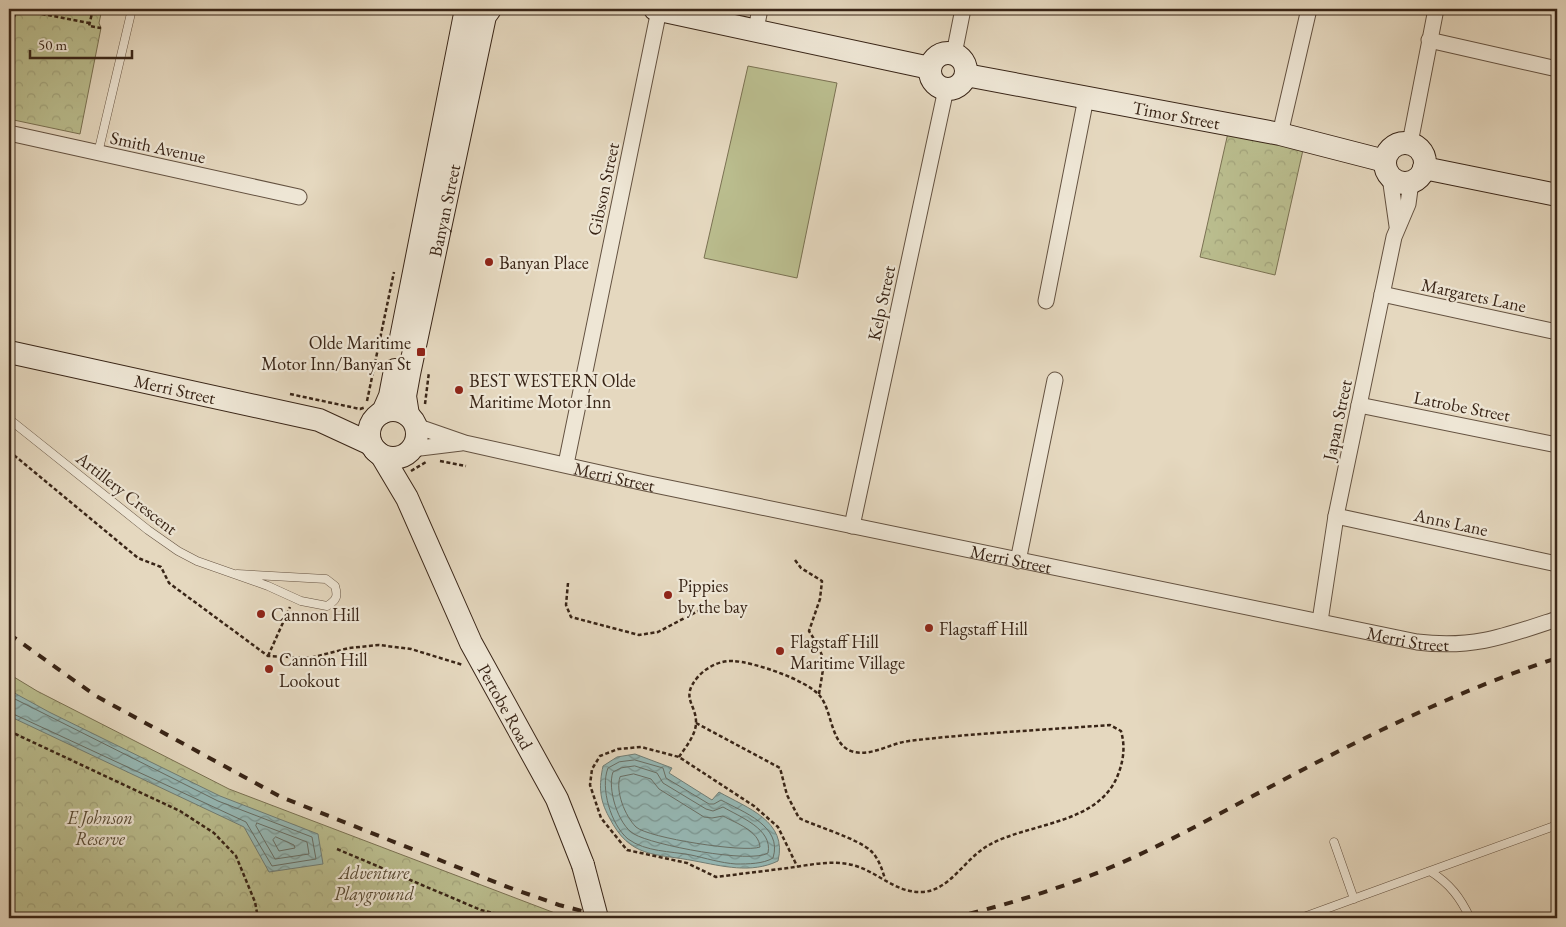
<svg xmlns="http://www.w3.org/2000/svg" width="1566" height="927" viewBox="0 0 1566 927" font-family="'EB Garamond',serif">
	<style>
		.park { fill: url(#park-crowns); stroke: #7a7152 }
		.garden { fill: #babd8e; stroke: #7a7152 }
		.water { fill: url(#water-waves); stroke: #717e76 }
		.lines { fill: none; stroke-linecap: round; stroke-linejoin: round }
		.shore { stroke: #686f66; stroke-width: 1 }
		.lane-casing { stroke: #645241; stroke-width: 9 }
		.street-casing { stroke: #645241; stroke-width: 17 }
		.secondary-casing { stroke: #392517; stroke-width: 24 }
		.path { stroke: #392517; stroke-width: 2.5; stroke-dasharray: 4 2.5; stroke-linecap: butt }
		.lane { stroke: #eee6d5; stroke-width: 8 }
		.street { stroke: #eee6d5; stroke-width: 15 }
		.secondary { stroke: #eee6d5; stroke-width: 22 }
		.rail { stroke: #392517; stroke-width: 4; stroke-dasharray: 9 9; stroke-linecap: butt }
		.secondary-bridge-casing { stroke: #392517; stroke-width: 24; stroke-linecap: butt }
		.secondary-bridge { stroke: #eee6d5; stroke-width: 22 }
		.poi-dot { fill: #8f2418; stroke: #eee6d5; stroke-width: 2 }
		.labels { text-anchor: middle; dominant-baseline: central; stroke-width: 4.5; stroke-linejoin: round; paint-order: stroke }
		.street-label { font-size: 18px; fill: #392517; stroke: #eee6d5 }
		.poi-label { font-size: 18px; fill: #392517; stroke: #eee6d5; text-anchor: start }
		.park-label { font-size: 18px; font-style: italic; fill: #594b35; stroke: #eee6d5 }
	</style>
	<defs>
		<pattern id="park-crowns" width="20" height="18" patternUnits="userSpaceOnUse" patternTransform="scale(1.25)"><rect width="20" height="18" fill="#babd8e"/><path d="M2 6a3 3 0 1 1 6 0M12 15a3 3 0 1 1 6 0" fill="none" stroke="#a1a27a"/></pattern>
		<pattern id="water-waves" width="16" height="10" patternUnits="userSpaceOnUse" patternTransform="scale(1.25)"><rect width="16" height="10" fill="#96b9b6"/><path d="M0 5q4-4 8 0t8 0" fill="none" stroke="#7b9693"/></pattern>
	</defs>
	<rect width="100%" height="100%" fill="#e5d8bf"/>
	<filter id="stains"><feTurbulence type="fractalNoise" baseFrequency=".004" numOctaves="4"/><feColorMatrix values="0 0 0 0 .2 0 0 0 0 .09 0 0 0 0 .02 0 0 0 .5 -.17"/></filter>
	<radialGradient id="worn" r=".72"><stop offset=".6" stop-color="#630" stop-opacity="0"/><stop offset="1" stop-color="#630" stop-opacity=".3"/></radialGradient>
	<!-- park -->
	<path class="park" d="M11 9H102L99 23 101 28 80 134 9 119V20Z
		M1230 124 1305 141 1275 275 1200 257Z
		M9 674 37 691 229 789 568 918H9Z"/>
	<!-- garden -->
	<path class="garden" d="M748 66 837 83 797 278 704 258Z"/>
	<!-- water -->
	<path class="water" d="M9 690 49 712 220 796 318 834 323 864 269 872 244 827 9 716Z
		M635 754 672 768 669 773 712 800 719 792C747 808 788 821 778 861 751 874 722 866 695 861 655 853 630 859 609 817 599 799 599 785 603 766L617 757Z"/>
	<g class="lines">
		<!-- shore -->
		<path class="shore" d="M9 696 218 801 312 837 316 859 272 866 246 822 9 712
			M635 760 663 768 666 778 709 804H714L721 800C743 812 783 826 773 858 763 864 748 864 736 864 721 863 705 858 691 855 670 851 646 852 628 839 611 825 600 788 608 768L619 762Z
			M635 766 657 773 663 783 706 809 713 811 723 807C740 817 773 829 768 853 751 864 652 845 634 834 618 825 607 788 613 772L621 768Z
			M634 774 651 779 659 789 704 817 712 818 723 816C736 823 759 831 760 847 745 853 648 838 636 827 625 816 615 791 620 777Z
			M257 823 307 842 309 854 275 859 256 826Z
			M276 837 294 845 295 848 279 851 273 840Z"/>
		<!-- lane casing -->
		<g class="lane-casing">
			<path id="lane" d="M98 153 132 9
				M9 419 148 530 178 551 197 561 268 586 301 601 327 606C337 600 338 596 335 586L326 579 237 574
				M1334 842 1354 899
				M1430 871 1557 825
				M1301 918 1430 871C1450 884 1460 897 1470 918"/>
		</g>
		<!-- street casing -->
		<g class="street-casing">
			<g id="street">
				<path d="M756 29 760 9"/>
				<path d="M1429 40 1557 69"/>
				<path d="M954 54 963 9"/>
				<path d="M9 133 299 197"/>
				<path d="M1280 134 1309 9"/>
				<path d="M1410 143 1436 9"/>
				<path d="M1390 177 1397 226"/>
				<path d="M1382 294 1557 332"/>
				<path d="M1046 301 1086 98"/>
				<path d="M1359 405 1557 445"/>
				<path id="s1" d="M416 426 465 443 645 483 1417 642C1473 649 1506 636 1557 619"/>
				<path d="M412 449 461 443"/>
				<path d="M566 464 659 10"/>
				<path d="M1336 516 1557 564"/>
				<path d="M852 526 946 89"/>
				<path d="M1018 561 1055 380"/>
				<path d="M1320 621 1336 516 1394 237 1408 204 1411 182"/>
			</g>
		</g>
		<!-- secondary casing -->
		<g class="secondary-casing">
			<g id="secondary">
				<path d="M655 9 930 68"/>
				<circle cx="948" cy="71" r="18"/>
				<path id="s2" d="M966 75 1280 134 1385 161"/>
				<circle cx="1405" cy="163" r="20"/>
				<path d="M1424 168 1557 195"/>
				<path d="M401 338 466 9"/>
				<path id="s3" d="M9 352 319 420 371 444"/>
				<circle cx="393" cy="434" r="24"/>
				<path d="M383 412 390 396 395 370"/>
				<path id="s4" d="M408 415 405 396 409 374 485 16 490 9"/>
				<path id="s5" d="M375 450 382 456 407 498 471 643 557 799 583 865"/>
			</g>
		</g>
		<!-- path -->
		<path class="path" d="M16 9 89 23
			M93 9 89 26 101 28
			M508 10 520 11 521 9
			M9 42 16 9
			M290 394 360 409 366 407
			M367 401 394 272
			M425 404 429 372
			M9 451 138 558 161 567 169 583 268 656 310 658 349 648 379 645 411 649 463 665
			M440 461 466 466
			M411 471 426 462
			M795 560 801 568 822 581 820 599 809 631C828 661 824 661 819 694
			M568 583 566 605 571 617 639 635 658 632 700 610
			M268 656 290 607
			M696 723 780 768 787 795 799 818C817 827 857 838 871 851 879 859 882 869 885 879
			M9 731 180 811 214 833 236 856 255 902 258 918
			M679 757C685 748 695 736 696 724 697 704 680 699 697 678 705 668 720 660 733 661 754 662 807 680 820 696 833 712 830 746 854 752 873 756 891 743 909 741 975 733 1043 730 1110 725L1121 731C1125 745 1124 758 1119 772 1101 825 1030 822 989 845 965 858 950 891 922 892 896 893 879 873 856 866 834 859 810 865 788 868L716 877 687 863 627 850 601 818 590 785 592 769 600 756 618 749 641 747 679 757 754 806 778 827 797 866
			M337 849 481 910 513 918"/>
		<!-- lane -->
		<use href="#lane" class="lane"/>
		<!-- street -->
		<use href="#street" class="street"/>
		<!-- secondary -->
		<use href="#secondary" class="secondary"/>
		<!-- rail -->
		<path class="rail" d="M9 634 96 696 281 797 505 886 559 905 609 918
			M952 918C1014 903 1076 884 1134 857 1180 836 1224 811 1268 788 1362 738 1456 691 1557 658"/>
		<!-- secondary-bridge casing -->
		<g class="secondary-bridge-casing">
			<path id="secondary-bridge" d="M583 865 597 918"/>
		</g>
		<!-- secondary-bridge -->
		<use href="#secondary-bridge" class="secondary-bridge"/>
	</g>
	<!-- markers -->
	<g class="poi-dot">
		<circle cx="489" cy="262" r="5"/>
		<rect x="416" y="347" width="10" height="10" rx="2.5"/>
		<circle cx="459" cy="390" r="5"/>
		<circle cx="668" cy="595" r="5"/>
		<circle cx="261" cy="614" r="5"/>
		<circle cx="929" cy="628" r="5"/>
		<circle cx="780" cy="651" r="5"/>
		<circle cx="269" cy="669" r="5"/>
	</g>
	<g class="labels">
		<!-- street labels -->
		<g class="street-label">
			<text stroke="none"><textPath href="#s2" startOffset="214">Timor Street</textPath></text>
			<text transform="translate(158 147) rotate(12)">Smith Avenue</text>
			<text transform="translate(603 189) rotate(-78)">Gibson Street</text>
			<text stroke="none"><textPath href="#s4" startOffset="209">Banyan Street</textPath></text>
			<text transform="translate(1474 295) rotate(12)">Margarets Lane</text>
			<text transform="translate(881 303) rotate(-78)">Kelp Street</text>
			<text stroke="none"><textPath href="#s3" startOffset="170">Merri Street</textPath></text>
			<text transform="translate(1462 406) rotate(11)">Latrobe Street</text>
			<text transform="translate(1337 420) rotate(-78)">Japan Street</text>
			<text stroke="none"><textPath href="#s1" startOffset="205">Merri Street</textPath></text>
			<text transform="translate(127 493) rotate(38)">Artillery Crescent</text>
			<text transform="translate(1451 522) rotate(12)">Anns Lane</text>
			<text stroke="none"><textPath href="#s1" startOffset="610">Merri Street</textPath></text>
			<text stroke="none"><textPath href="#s1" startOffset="1015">Merri Street</textPath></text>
			<text stroke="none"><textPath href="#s5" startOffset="289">Pertobe Road</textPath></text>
		</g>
		<!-- poi labels -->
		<g class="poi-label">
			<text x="499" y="262">Banyan Place</text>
			<text x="411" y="342" text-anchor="end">Olde Maritime<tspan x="411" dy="21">Motor Inn/Banyan St</tspan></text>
			<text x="469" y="380">BEST WESTERN Olde<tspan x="469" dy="21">Maritime Motor Inn</tspan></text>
			<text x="678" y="585">Pippies<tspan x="678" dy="21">by the bay</tspan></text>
			<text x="271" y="614">Cannon Hill</text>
			<text x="939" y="628">Flagstaff Hill</text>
			<text x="790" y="641">Flagstaff Hill<tspan x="790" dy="21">Maritime Village</tspan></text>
			<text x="279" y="659">Cannon Hill<tspan x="279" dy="21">Lookout</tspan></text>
		</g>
		<!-- park labels -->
		<g class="park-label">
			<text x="100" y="817">E Johnson<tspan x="100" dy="21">Reserve</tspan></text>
			<text x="374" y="872">Adventure<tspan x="374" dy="21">Playground</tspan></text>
		</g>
	</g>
	<!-- margin -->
	<rect width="1566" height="927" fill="none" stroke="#e5d8bf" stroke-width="30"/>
	<rect x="10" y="10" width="1546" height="907" fill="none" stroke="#392517" stroke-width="2.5"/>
	<rect x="15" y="15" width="1536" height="897" fill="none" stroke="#392517"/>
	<!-- scale -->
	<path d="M30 50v8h102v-8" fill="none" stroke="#392517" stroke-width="2.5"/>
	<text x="38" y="50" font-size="15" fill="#392517" stroke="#eee6d5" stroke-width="4" paint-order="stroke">50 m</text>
	<rect width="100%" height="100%" filter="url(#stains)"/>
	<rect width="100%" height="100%" fill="url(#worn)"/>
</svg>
